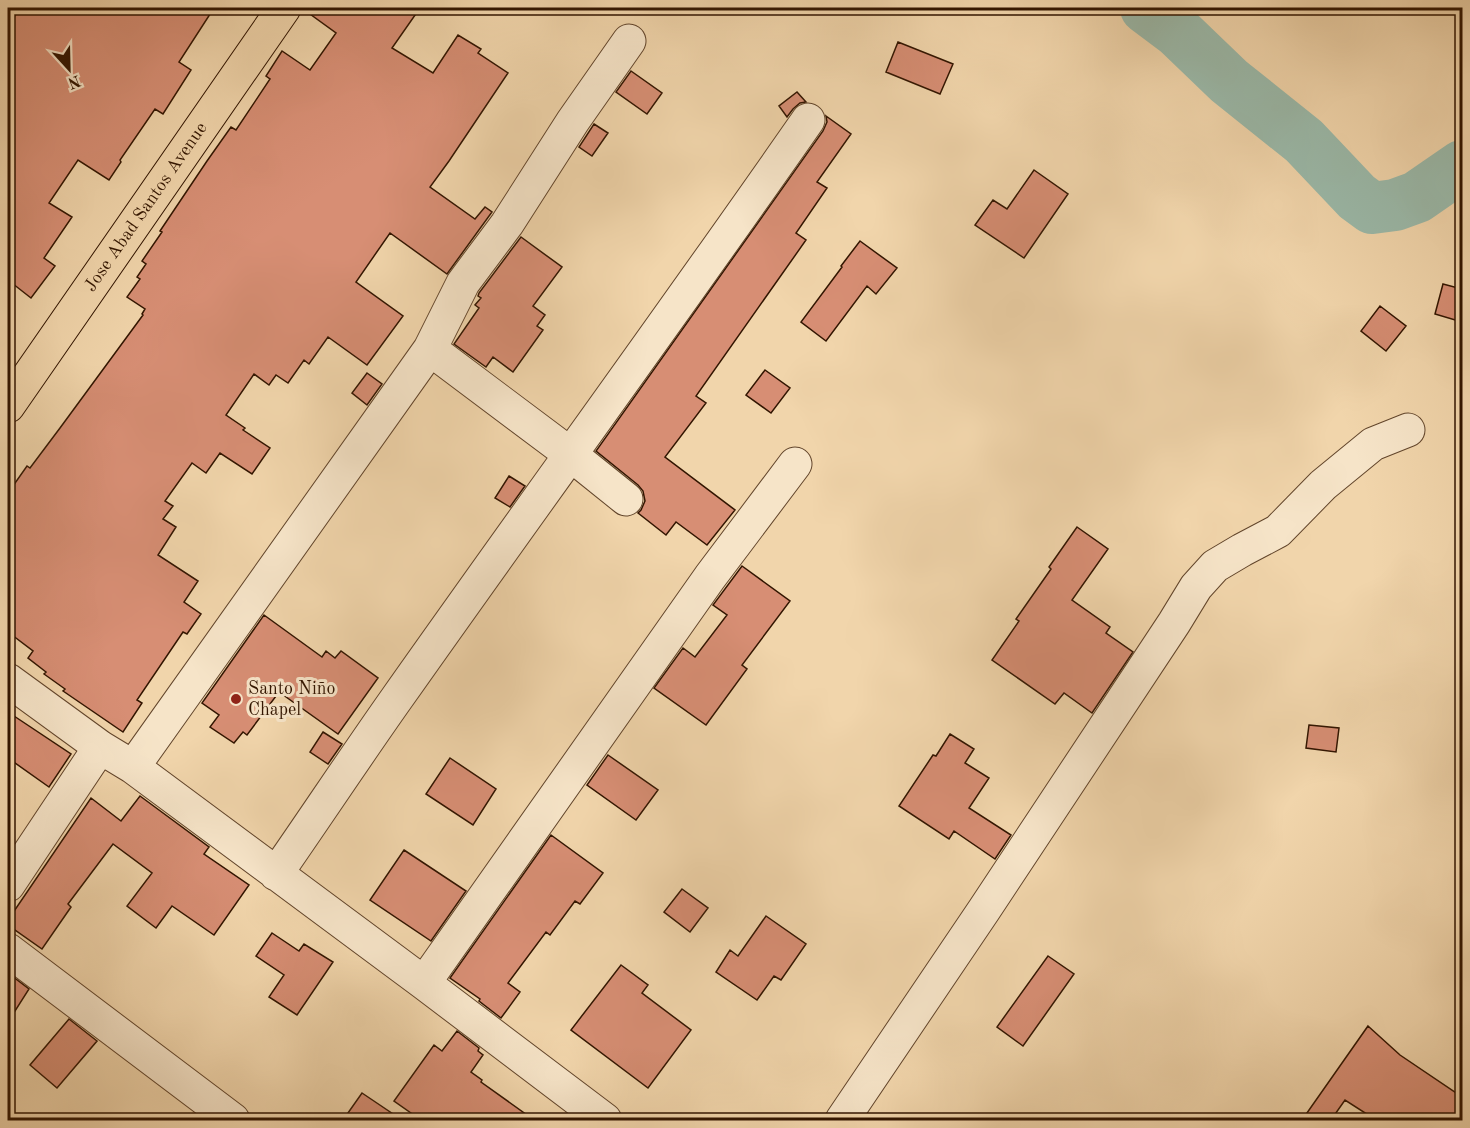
<svg xmlns="http://www.w3.org/2000/svg" width="1470" height="1128" viewBox="0 0 1470 1128" font-family="'Old Standard TT',serif">
	<style>
		.lines { fill: none; stroke-linecap: round; stroke-linejoin: round }
		.river { stroke: #9bb9a9; stroke-width: 52 }
		.building { fill: #d78e74; stroke: #321500; stroke-width: 1.5 }
		.minor-casing { stroke: #62452b; stroke-width: 35 }
		.highway-casing { stroke: #321500; stroke-width: 35 }
		.minor { stroke: #f6e4c8; stroke-width: 33 }
		.highway { stroke: #f1d5ab; stroke-width: 33 }
		.poi-dot { fill: #8f2418; stroke: #f6e4c8; stroke-width: 2 }
		.labels { text-anchor: middle; dominant-baseline: central; stroke-width: 6; stroke-linejoin: round; paint-order: stroke }
		.street-label { font-size: 18px; fill: #321500; stroke: #f6e4c8 }
		.poi-label { font-size: 18px; fill: #321500; stroke: #f6e4c8; text-anchor: start }
	</style>
	<rect width="100%" height="100%" fill="#f1d5ab"/>
	<filter id="stains"><feTurbulence type="fractalNoise" baseFrequency=".00333" numOctaves="4"/><feColorMatrix values="0 0 0 0 .2 0 0 0 0 .09 0 0 0 0 .02 0 0 0 .5 -.17"/></filter>
	<radialGradient id="worn" r=".72"><stop offset=".6" stop-color="#630" stop-opacity="0"/><stop offset="1" stop-color="#630" stop-opacity=".3"/></radialGradient>
	<g class="lines">
		<!-- river -->
		<path class="river" d="M1146 8 1178 32 1229 81 1304 141 1357 197 1372 208 1395 205 1417 197 1462 166"/>
	</g>
	<!-- building -->
	<path class="building" d="M20 8H214L179 62 191 70 163 114 155 109 120 160 121 162 109 180 78 160 49 203 72 217 44 258 55 266 31 298 8 280V26Z
		M302 8H420L392 48 433 73 458 35 481 49 478 53 508 73 449 161 430 187 475 219 485 207 492 212 447 274 390 233 356 282 403 316 367 365 328 337 309 364 304 360 288 383 276 375 269 385 254 374 226 415 245 428 243 430 270 448 252 474 220 453 206 473 192 463 165 501 173 506 163 519 176 527 158 555 198 581 184 602 201 614 187 634 183 632 137 700 142 703 123 732 63 691 65 689 44 674 46 672 28 658 33 651 8 632V493L27 466 30 468 60 428 143 315 142 314 145 309 127 297 140 279 137 277 146 264 142 261 162 232 160 231 207 161 231 127 236 130 270 79 266 76 282 51 310 70 336 33 303 9Z
		M898 42 953 64 940 94 886 72Z
		M631 71 662 93 647 114 616 92Z
		M797 92 806 102 800 103 793 109 787 117 779 106Z
		M826 116 851 134 817 182 827 188 796 233 806 240 696 396 706 403 665 457 735 510 707 545 676 522 666 535 638 513 641 510 645 501 643 491 638 485 596 451 823 131 827 122Z
		M594 124 608 133 592 156 579 147Z
		M1034 170 1068 194 1024 258 975 225 993 200 1007 209Z
		M521 237 562 267 533 306 545 315 537 326 543 330 513 372 493 357 486 367 454 344 479 308 475 305 481 298 478 296 479 293Z
		M860 241 897 268 876 294 867 286 826 341 801 322 842 267 841 266Z
		M1443 284 1462 289V322L1435 314Z
		M1380 306 1406 326 1386 351 1361 331Z
		M765 370 790 388 771 413 746 395Z
		M367 373 382 384 367 405 352 393Z
		M509 476 525 486 510 507 495 498Z
		M1077 527 1108 549 1072 600 1110 627 1106 633 1133 652 1092 713 1064 693 1055 704 992 660 1019 621 1016 619 1051 569 1049 567Z
		M742 566 790 601 742 665 747 669 706 725 654 688 683 648 695 657 727 615 713 605Z
		M264 615 322 657 326 651 335 658 341 651 378 678 338 734 279 692 247 735 243 732 234 743 210 727 219 715 202 703Z
		M8 712 71 754 49 787 8 758Z
		M1309 725 1339 728 1336 752 1306 748Z
		M323 732 342 744 328 764 310 752Z
		M950 734 974 749 965 763 989 778 969 808 1011 835 995 859 954 831 949 839 899 806 933 755 936 756Z
		M608 755 658 790 636 820 587 785Z
		M450 758 496 789 473 825 426 794Z
		M140 796 209 847 204 854 249 885 214 935 172 906 156 928 127 906 152 873 113 844 68 904 71 907 42 949 8 925V920L91 798 121 821Z
		M551 835 603 873 580 904 575 901 550 935 546 932 508 983 520 992 501 1018 479 1001 480 999 450 978Z
		M404 850 466 891 431 941 370 900Z
		M682 889 708 908 690 932 664 912Z
		M766 916 806 944 781 980 774 976 757 1000 716 972 730 950 738 956Z
		M272 933 299 951 304 944 333 962 297 1015 269 997 284 975 256 956Z
		M1048 956 1074 974 1023 1046 997 1027Z
		M621 965 648 985 642 993 691 1030 648 1088 571 1030Z
		M8 973 29 989 8 1022Z
		M69 1019 97 1041 57 1088 30 1065Z
		M1368 1026 1400 1055 1462 1097V1120H1376L1345 1100 1331 1120H1302Z
		M457 1031 479 1048 478 1051 483 1055 471 1072 482 1080 481 1082 534 1120H421L394 1101 434 1045 442 1051Z
		M362 1093 402 1120H343Z"/>
	<g class="lines">
		<!-- minor casing -->
		<g class="minor-casing">
			<path id="minor" d="M430 349 570 454 626 499
				M8 680 100 747 133 767 424 983 605 1120
				M133 767 430 349 463 283 507 224 573 121 629 41
				M276 874C317 815 356 756 397 698 533 505 673 314 808 120
				M8 885 100 747
				M8 950 233 1120
				M424 983 710 577 795 464
				M842 1120 984 910 1174 623 1196 587 1215 566 1242 550 1278 531 1323 485 1373 444 1408 430"/>
		</g>
		<!-- highway casing -->
		<g class="highway-casing">
			<g id="highway">
				<path id="s1" d="M8 406 284 8"/>
			</g>
		</g>
		<!-- minor -->
		<use href="#minor" class="minor"/>
		<!-- highway -->
		<use href="#highway" class="highway"/>
	</g>
	<!-- markers -->
	<circle class="poi-dot" cx="236" cy="699" r="6"/>
	<g class="labels">
		<!-- street labels -->
		<g class="street-label">
			<text stroke="none"><textPath href="#s1" startOffset="242">Jose Abad Santos Avenue</textPath></text>
		</g>
		<!-- poi labels -->
		<g class="poi-label">
			<text x="248" y="689">Santo Niño<tspan x="248" dy="21">Chapel</tspan></text>
		</g>
	</g>
	<!-- margin -->
	<rect width="1470" height="1128" fill="none" stroke="#f1d5ab" stroke-width="30"/>
	<rect x="9" y="9" width="1452" height="1110" fill="none" stroke="#321500" stroke-width="3"/>
	<rect x="15" y="15" width="1440" height="1098" fill="none" stroke="#321500" stroke-width="1.5"/>
	<!-- north arrow -->
	<g transform="translate(69 69) rotate(158)" stroke="#f6e4c8" stroke-width="4.5" paint-order="stroke">
	<path d="M0-4.5L10 22L0 15L-10 22Z" fill="#321500"/>
	<text y="-9" font-size="16" font-weight="bold" text-anchor="middle" fill="#321500">N</text>
	</g>
	<rect width="100%" height="100%" filter="url(#stains)"/>
	<rect width="100%" height="100%" fill="url(#worn)"/>
</svg>
